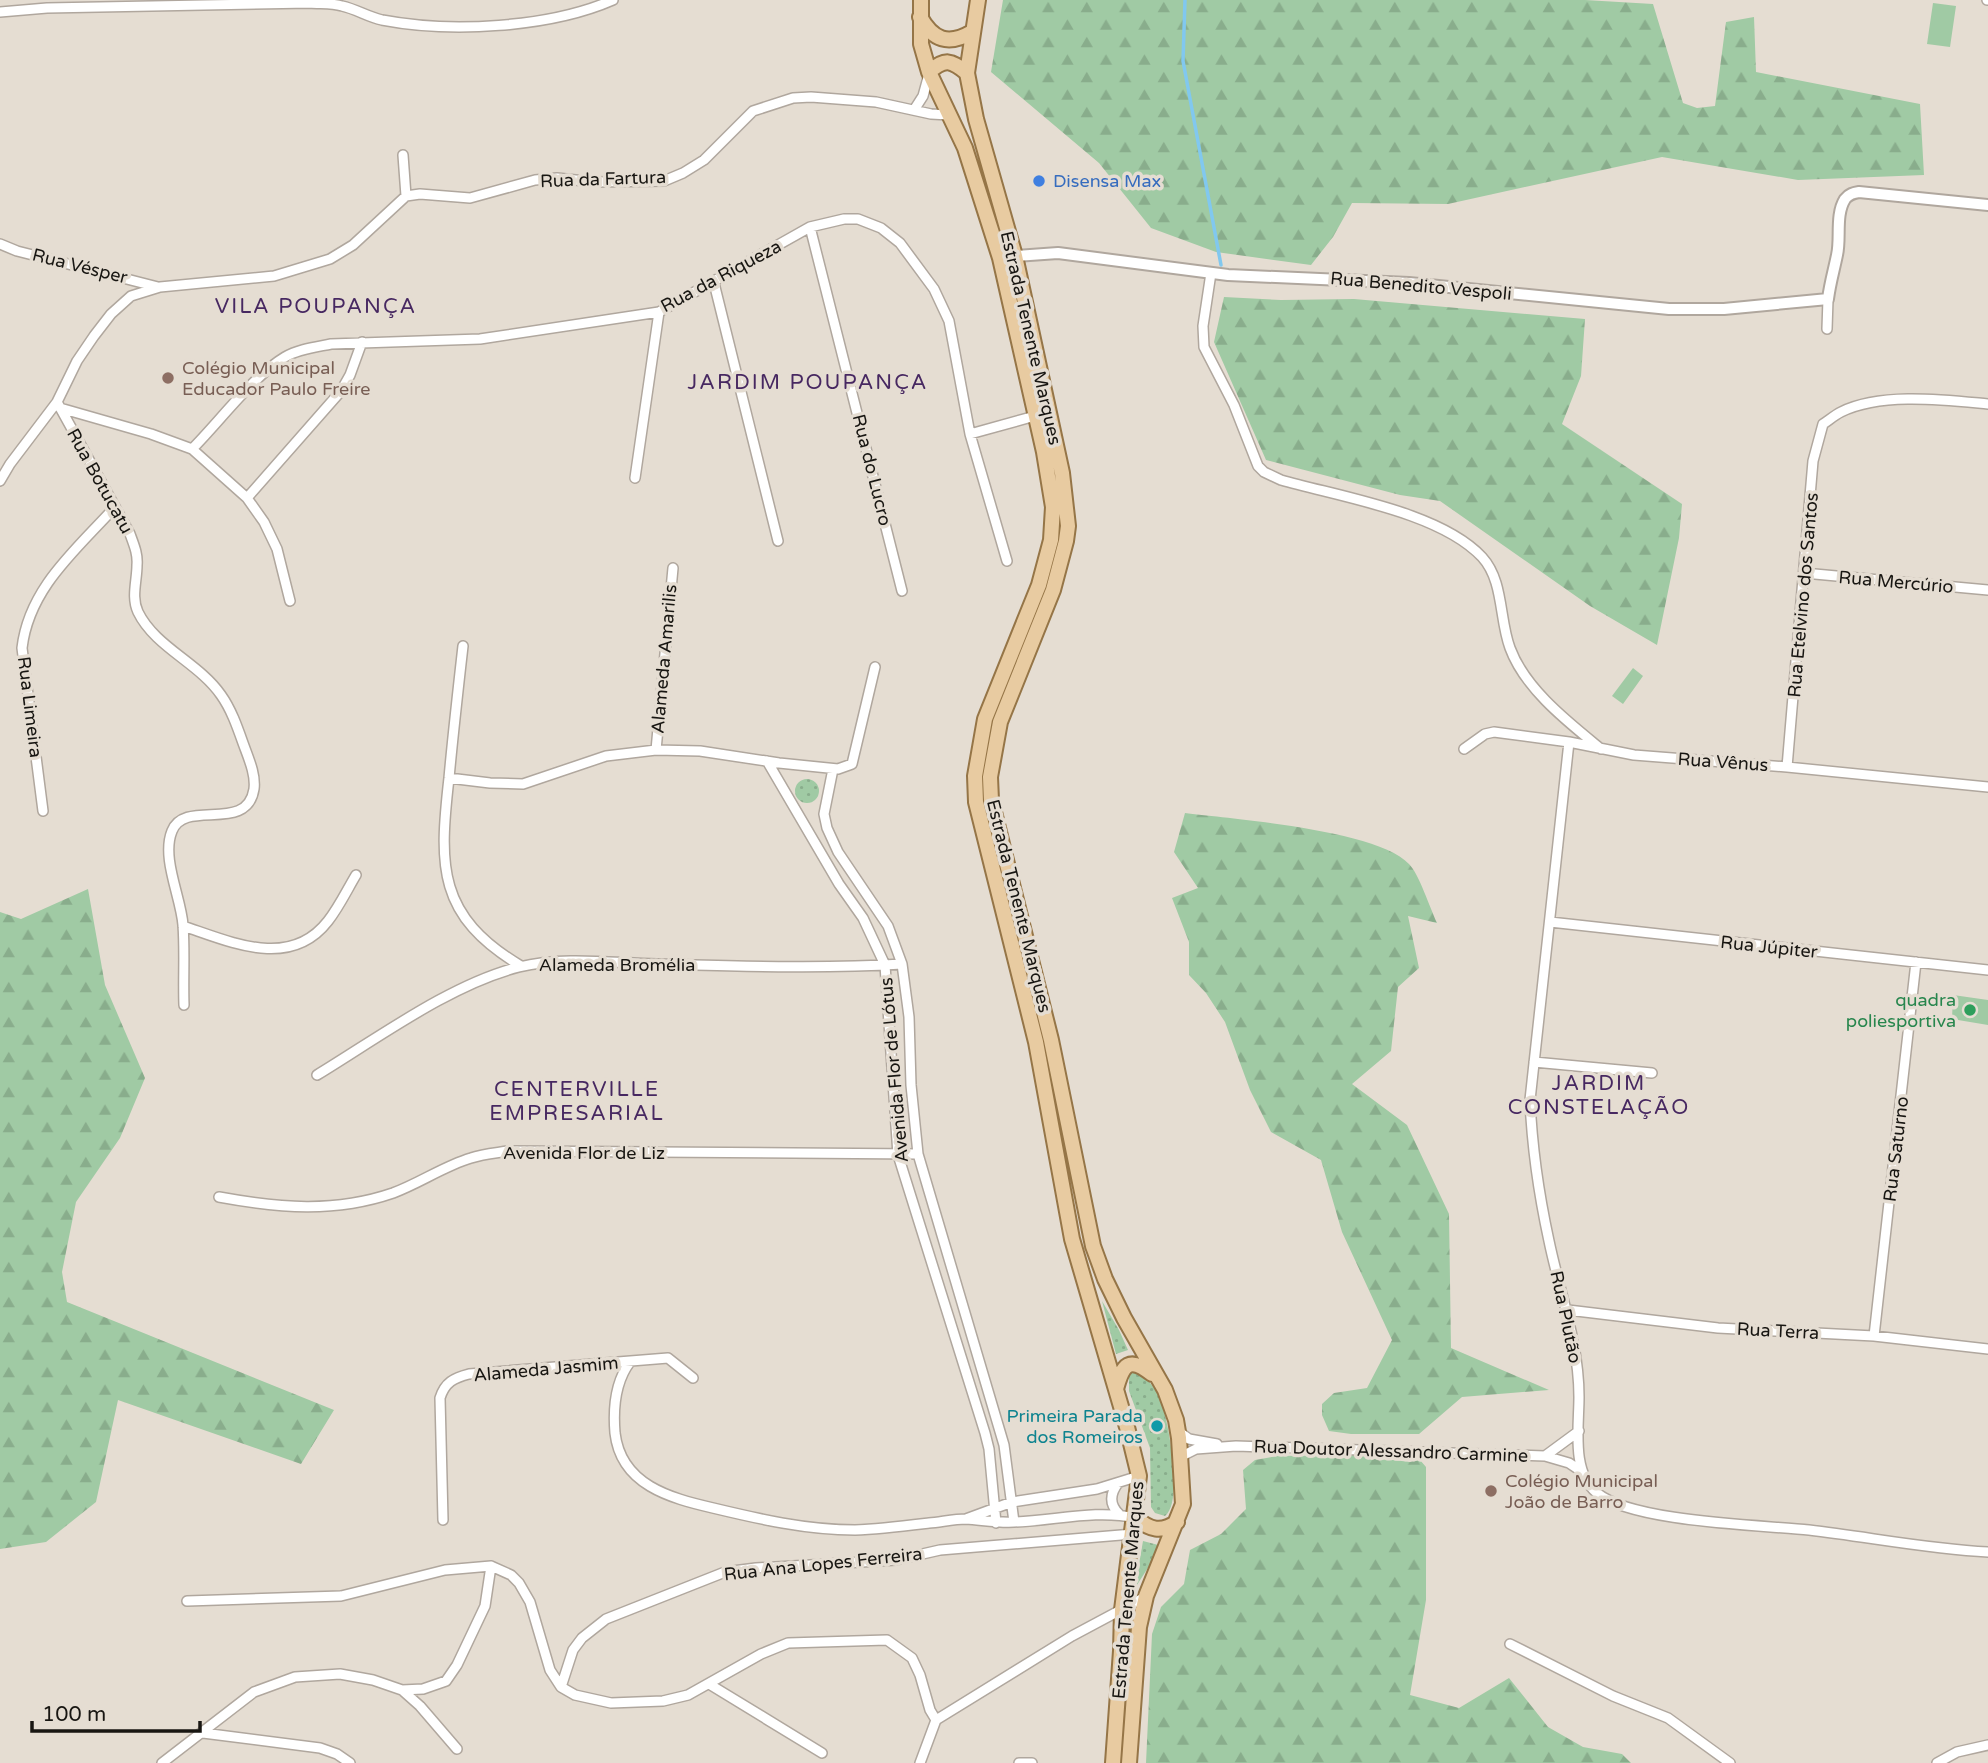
<svg xmlns="http://www.w3.org/2000/svg" width="1988" height="1763" viewBox="0 0 1988 1763" font-family="'Varela Round',sans-serif">
	<style>
		.grass { fill: url(#grass-dots) }
		.forest { fill: url(#forest-firs) }
		.garden { fill: #a0caa4 }
		.lines { fill: none; stroke-linecap: round; stroke-linejoin: round }
		.stream { stroke: #81c8ef; stroke-width: 3.5 }
		.minor-casing { stroke: #b0a79e; stroke-width: 12 }
		.tertiary-casing { stroke: #b0a79e; stroke-width: 14 }
		.primary-casing { stroke: #957547; stroke-width: 18 }
		.minor { stroke: #fff; stroke-width: 9 }
		.tertiary { stroke: #fff; stroke-width: 10 }
		.primary { stroke: #e8cba1; stroke-width: 14 }
		.shop-dot { fill: #3f7fe0; stroke: #e5ddd2; stroke-width: 2.5 }
		.education-dot { fill: #8d6e63; stroke: #e5ddd2; stroke-width: 2.5 }
		.leisure-dot { fill: #2e9e5b; stroke: #e5ddd2; stroke-width: 2.5 }
		.culture-dot { fill: #0f9aa8; stroke: #e5ddd2; stroke-width: 2.5 }
		.labels { text-anchor: middle; dominant-baseline: central; stroke-width: 7; stroke-linejoin: round; paint-order: stroke }
		.street-label { font-size: 18px; fill: #181612; stroke: #e5ddd2 }
		.shop-label { font-size: 18px; fill: #366cbe; stroke: #e5ddd2; text-anchor: start }
		.education-label { font-size: 18px; fill: #785e54; stroke: #e5ddd2; text-anchor: start }
		.leisure-label { font-size: 18px; fill: #27864d; stroke: #e5ddd2; text-anchor: end }
		.culture-label { font-size: 18px; fill: #0d838f; stroke: #e5ddd2; text-anchor: end }
		.quarter-label { font-size: 21px; letter-spacing: 2px; fill: #472861; stroke: #e5ddd2 }
	</style>
	<defs>
		<pattern id="grass-dots" width="8" height="8" patternUnits="userSpaceOnUse" patternTransform="scale(1.75)"><rect width="8" height="8" fill="#a0caa4"/><path d="M2 2h.1M6 6h.1" fill="none" stroke="#89ad8c" stroke-width="1.8" stroke-linecap="round"/></pattern>
		<pattern id="forest-firs" width="22" height="20" patternUnits="userSpaceOnUse" patternTransform="scale(1.75)"><rect width="22" height="20" fill="#a0caa4"/><path d="M5 1l3.5 6h-7zM16 11l3.5 6h-7z" fill="#89ad8c"/></pattern>
	</defs>
	<rect width="100%" height="100%" fill="#e5ddd2"/>
	<!-- grass -->
	<path class="grass" d="M795 791a12 12 0 1 1 24 0a12 12 0 1 1-24 0Z
		M1102 1301 1119 1330 1128 1350 1116 1354Z
		M1129 1371H1140C1147 1379 1155 1388 1160 1398 1168 1419 1184 1502 1165 1516L1155 1513 1151 1507 1150 1448 1129 1391Z
		M1143 1541 1162 1546 1135 1588Z"/>
	<!-- forest -->
	<path class="forest" d="M1003 0H1585L1653 4 1683 103 1697 108 1715 106 1726 22 1754 17 1756 72 1920 104 1924 175 1798 180 1662 157 1448 204 1352 203 1333 237 1311 265 1216 252 1151 228 1099 163 991 72Z
		M1224 297 1281 300 1354 299 1585 319 1581 376 1562 424 1682 504 1679 538 1657 645 1590 606 1440 501 1400 495 1266 460 1214 342Z
		M1185 813C1234 819 1378 830 1409 864 1419 874 1430 908 1437 923L1408 916 1419 968 1398 987 1391 1051 1352 1084 1407 1125 1449 1214 1451 1348 1549 1390 1462 1397 1419 1434H1351L1329 1431 1322 1415V1404L1334 1393 1367 1388 1392 1340 1342 1232 1321 1160 1271 1132 1250 1090 1225 1022 1206 993 1189 975V942L1172 898 1198 888 1174 852Z
		M88 889 105 985 145 1078 120 1138 76 1202 62 1272 67 1302 334 1410 301 1464 118 1400 96 1502 46 1542 0 1549V912L21 919Z
		M1352 1455 1410 1462 1420 1460 1426 1467V1600L1410 1695 1459 1708 1509 1678 1548 1727 1583 1747 1622 1754 1631 1763H1146L1152 1634 1161 1607 1184 1584 1190 1550 1221 1534 1246 1509 1243 1470 1255 1460 1277 1456Z"/>
	<!-- garden -->
	<path class="garden" d="M1933 3 1956 6 1950 47 1927 44Z
		M1633 668 1643 676 1623 704 1612 696Z
		M1953 995 1988 1000V1025L1952 1019Z"/>
	<g class="lines">
		<!-- stream -->
		<path class="stream" d="M1185 0 1183 61 1221 265"/>
		<!-- minor casing -->
		<g class="minor-casing">
			<path id="minor" d="M1987 0H1988
				M0 12 47 8 310 3C320 4 332 3 342 6 356 9 368 17 382 20 450 33 549 28 613 0
				M914 110 923 96 929 74
				M403 155 406 196
				M810 227 902 591
				M0 244 17 251 158 287
				M1211 273 1203 326 1204 347 1234 405 1258 466 1264 472 1281 480C1340 497 1440 512 1482 557 1504 581 1499 619 1510 648 1525 689 1568 722 1601 749
				M714 283 778 541
				M1827 329 1828 299
				M57 402 130 534C134 545 138 554 137 565 137 581 131 597 138 612 155 647 199 663 221 695 231 709 237 726 243 743 248 757 256 774 254 789 247 834 185 798 172 831 161 858 181 897 183 925 185 952 183 979 184 1005
				M60 408 151 434 192 449 247 498 264 522 277 549 290 601
				M970 434 1035 416
				M192 449C220 421 252 377 285 357 298 349 316 347 331 344L480 339 659 312 810 227 844 219H858L881 228 900 243 934 289 949 321 970 434 1007 561
				M635 478 659 312
				M0 481 10 464 57 402 77 361 94 336 111 314 131 296 160 287 274 276 330 259 353 245 406 196 420 194 470 198 535 180 557 178 594 182 664 181 683 173 704 160 753 111 793 98 811 97 876 102 931 114 949 115
				M247 498 341 391 350 375 362 342
				M1804 573 1988 590
				M463 646C458 690 453 734 449 778 439 866 437 916 521 966
				M1569 742 1530 1100C1532 1147 1539 1195 1549 1241 1560 1294 1579 1343 1579 1397 1579 1427 1571 1472 1597 1493 1632 1522 1760 1525 1809 1530 1869 1537 1928 1549 1988 1552
				M1464 749 1485 734 1494 732 1569 742 1634 755 1787 767 1988 787
				M656 750 673 568
				M767 761 839 884 863 918 885 965 898 1155 985 1433 989 1449 996 1523
				M1787 767 1813 461 1823 424C1829 420 1835 415 1841 412 1881 392 1945 400 1988 404
				M833 769 824 814 827 828 838 852 888 926 902 964 909 1017 911 1085 918 1154 1004 1445 1014 1522
				M449 778 490 783 523 784 606 756 656 750 700 751 779 763 838 769 852 764 875 667
				M43 811 22 648C29 588 76 550 114 508
				M1550 922 1988 970
				M183 926C231 942 290 970 328 921 339 907 347 890 356 875
				M1534 1062 1652 1073
				M317 1075C378 1038 451 984 519 967 563 956 612 963 657 964 738 966 821 969 902 964
				M219 1197C279 1208 335 1213 393 1193 420 1183 444 1166 471 1158 483 1154 496 1153 508 1151L918 1154
				M1568 1310 1718 1328 1874 1336 1988 1349
				M1874 1336 1916 962
				M630 1362C615 1382 613 1409 615 1433 621 1485 670 1498 713 1508 759 1519 806 1530 855 1530 880 1529 904 1526 929 1523 941 1522 954 1519 966 1519 982 1520 998 1523 1014 1522 1054 1521 1095 1509 1136 1518
				M1178 1431 1189 1439 1217 1444
				M1545 1456 1569 1463 1581 1471
				M1180 1457 1196 1449 1236 1446 1545 1456 1579 1431
				M1118 1483C1110 1494 1109 1504 1119 1514
				M966 1519 1012 1502 1097 1489 1139 1476
				M443 1520 440 1398C445 1382 454 1378 469 1374L668 1358 693 1378
				M187 1601 341 1596 445 1570 491 1566 511 1575 519 1583 530 1602 550 1670 561 1687 575 1695 611 1703 663 1701 688 1695 761 1654 788 1643 887 1640 912 1658 920 1675 930 1710 936 1720
				M1510 1644 1613 1696 1668 1718 1730 1763
				M709 1684 822 1753
				M561 1687 573 1650 582 1638 606 1619 725 1572 756 1568 896 1560 940 1550 1133 1534
				M402 1690 420 1706 457 1749
				M936 1720 1072 1636 1145 1597
				M203 1733 320 1748 337 1754 350 1763
				M162 1763 254 1692 295 1677 340 1674 373 1680 402 1690 423 1689 446 1681 457 1665 485 1606 491 1566
				M920 1763 936 1720
				M1019 1763H1032
				M1937 1763 1957 1752 1988 1745"/>
		</g>
		<!-- tertiary casing -->
		<g class="tertiary-casing">
			<path id="tertiary" d="M1015 256 1058 253 1228 275 1409 283 1669 309H1724L1828 299C1830 283 1834 270 1837 255 1841 238 1835 215 1845 199 1849 194 1853 193 1859 192L1988 205"/>
		</g>
		<!-- primary casing -->
		<g class="primary-casing">
			<path id="primary" d="M921 0V44L929 72 965 148 1000 258 1044 452 1053 507 1051 540 1039 585 985 719 975 776 976 802 1036 1042 1072 1239 1127 1427 1139 1476 1122 1610 1121 1651 1113 1763
				M978 0 967 73 976 119 1015 256 1062 473 1068 526 1066 541 1053 590 1000 722 990 777 991 800 1051 1040 1093 1246 1105 1279 1124 1318 1165 1390 1176 1420 1179 1438 1183 1504 1146 1596 1139 1627 1129 1763
				M920 17C933 40 948 46 972 32
				M929 72C945 58 951 60 967 73
				M1116 1389C1123 1364 1129 1356 1152 1374
				M1136 1518C1150 1530 1161 1533 1177 1522"/>
		</g>
		<!-- minor -->
		<use href="#minor" class="minor"/>
		<!-- tertiary -->
		<use href="#tertiary" class="tertiary"/>
		<!-- primary -->
		<use href="#primary" class="primary"/>
	</g>
	<!-- markers -->
	<circle class="shop-dot" cx="1039" cy="181" r="7"/>
	<g class="education-dot">
		<circle cx="168" cy="378" r="7"/>
		<circle cx="1491" cy="1491" r="7"/>
	</g>
	<circle class="leisure-dot" cx="1970" cy="1010" r="7"/>
	<circle class="culture-dot" cx="1157" cy="1426" r="7"/>
	<g class="labels">
		<!-- street labels -->
		<g class="street-label">
			<text transform="translate(603 179) rotate(-2)">Rua da Fartura</text>
			<text transform="translate(80 266) rotate(14)">Rua Vésper</text>
			<text transform="translate(721 276) rotate(-28)">Rua da Riqueza</text>
			<text transform="translate(1421 286) rotate(5)">Rua Benedito Vespoli</text>
			<text transform="translate(1031 338) rotate(77)">Estrada Tenente Marques</text>
			<text transform="translate(872 470) rotate(76)">Rua do Lucro</text>
			<text transform="translate(100 481) rotate(61)">Rua Botucatu</text>
			<text transform="translate(1896 582) rotate(5)">Rua Mercúrio</text>
			<text transform="translate(1803 595) rotate(-85)">Rua Etelvino dos Santos</text>
			<text transform="translate(664 659) rotate(-85)">Alameda Amarilis</text>
			<text transform="translate(30 707) rotate(83)">Rua Limeira</text>
			<text transform="translate(1723 762) rotate(4)">Rua Vênus</text>
			<text transform="translate(1019 906) rotate(76)">Estrada Tenente Marques</text>
			<text transform="translate(1769 947) rotate(6)">Rua Júpiter</text>
			<text x="617" y="965">Alameda Bromélia</text>
			<text transform="translate(894 1070) rotate(-95)">Avenida Flor de Lótus</text>
			<text transform="translate(1896 1149) rotate(-83)">Rua Saturno</text>
			<text x="584" y="1153">Avenida Flor de Liz</text>
			<text transform="translate(1566 1317) rotate(78)">Rua Plutão</text>
			<text transform="translate(1778 1331) rotate(3)">Rua Terra</text>
			<text transform="translate(546 1369) rotate(-5)">Alameda Jasmim</text>
			<text transform="translate(1391 1451) rotate(2)">Rua Doutor Alessandro Carmine</text>
			<text transform="translate(823 1564) rotate(-6)">Rua Ana Lopes Ferreira</text>
			<text transform="translate(1128 1590) rotate(-85)">Estrada Tenente Marques</text>
		</g>
		<!-- shop labels -->
		<g class="shop-label">
			<text x="1053" y="181">Disensa Max</text>
		</g>
		<!-- education labels -->
		<g class="education-label">
			<text x="182" y="368">Colégio Municipal<tspan x="182" dy="21">Educador Paulo Freire</tspan></text>
			<text x="1505" y="1481">Colégio Municipal<tspan x="1505" dy="21">João de Barro</tspan></text>
		</g>
		<!-- leisure labels -->
		<g class="leisure-label">
			<text x="1956" y="1000">quadra<tspan x="1956" dy="21">poliesportiva</tspan></text>
		</g>
		<!-- culture labels -->
		<g class="culture-label">
			<text x="1143" y="1416">Primeira Parada<tspan x="1143" dy="21">dos Romeiros</tspan></text>
		</g>
		<!-- quarter labels -->
		<g class="quarter-label">
			<text x="316" y="306">VILA POUPANÇA</text>
			<text x="808" y="382">JARDIM POUPANÇA</text>
			<text x="1599" y="1083">JARDIM<tspan x="1599" dy="24">CONSTELAÇÃO</tspan></text>
			<text x="577" y="1089">CENTERVILLE<tspan x="577" dy="24">EMPRESARIAL</tspan></text>
		</g>
	</g>
	<!-- scale -->
	<path d="M32 1721v10h168v-10" fill="none" stroke="#181612" stroke-width="3.5"/>
	<text x="42" y="1721" font-size="21" fill="#181612" stroke="#e5ddd2" stroke-width="5" paint-order="stroke">100 m</text>
</svg>
